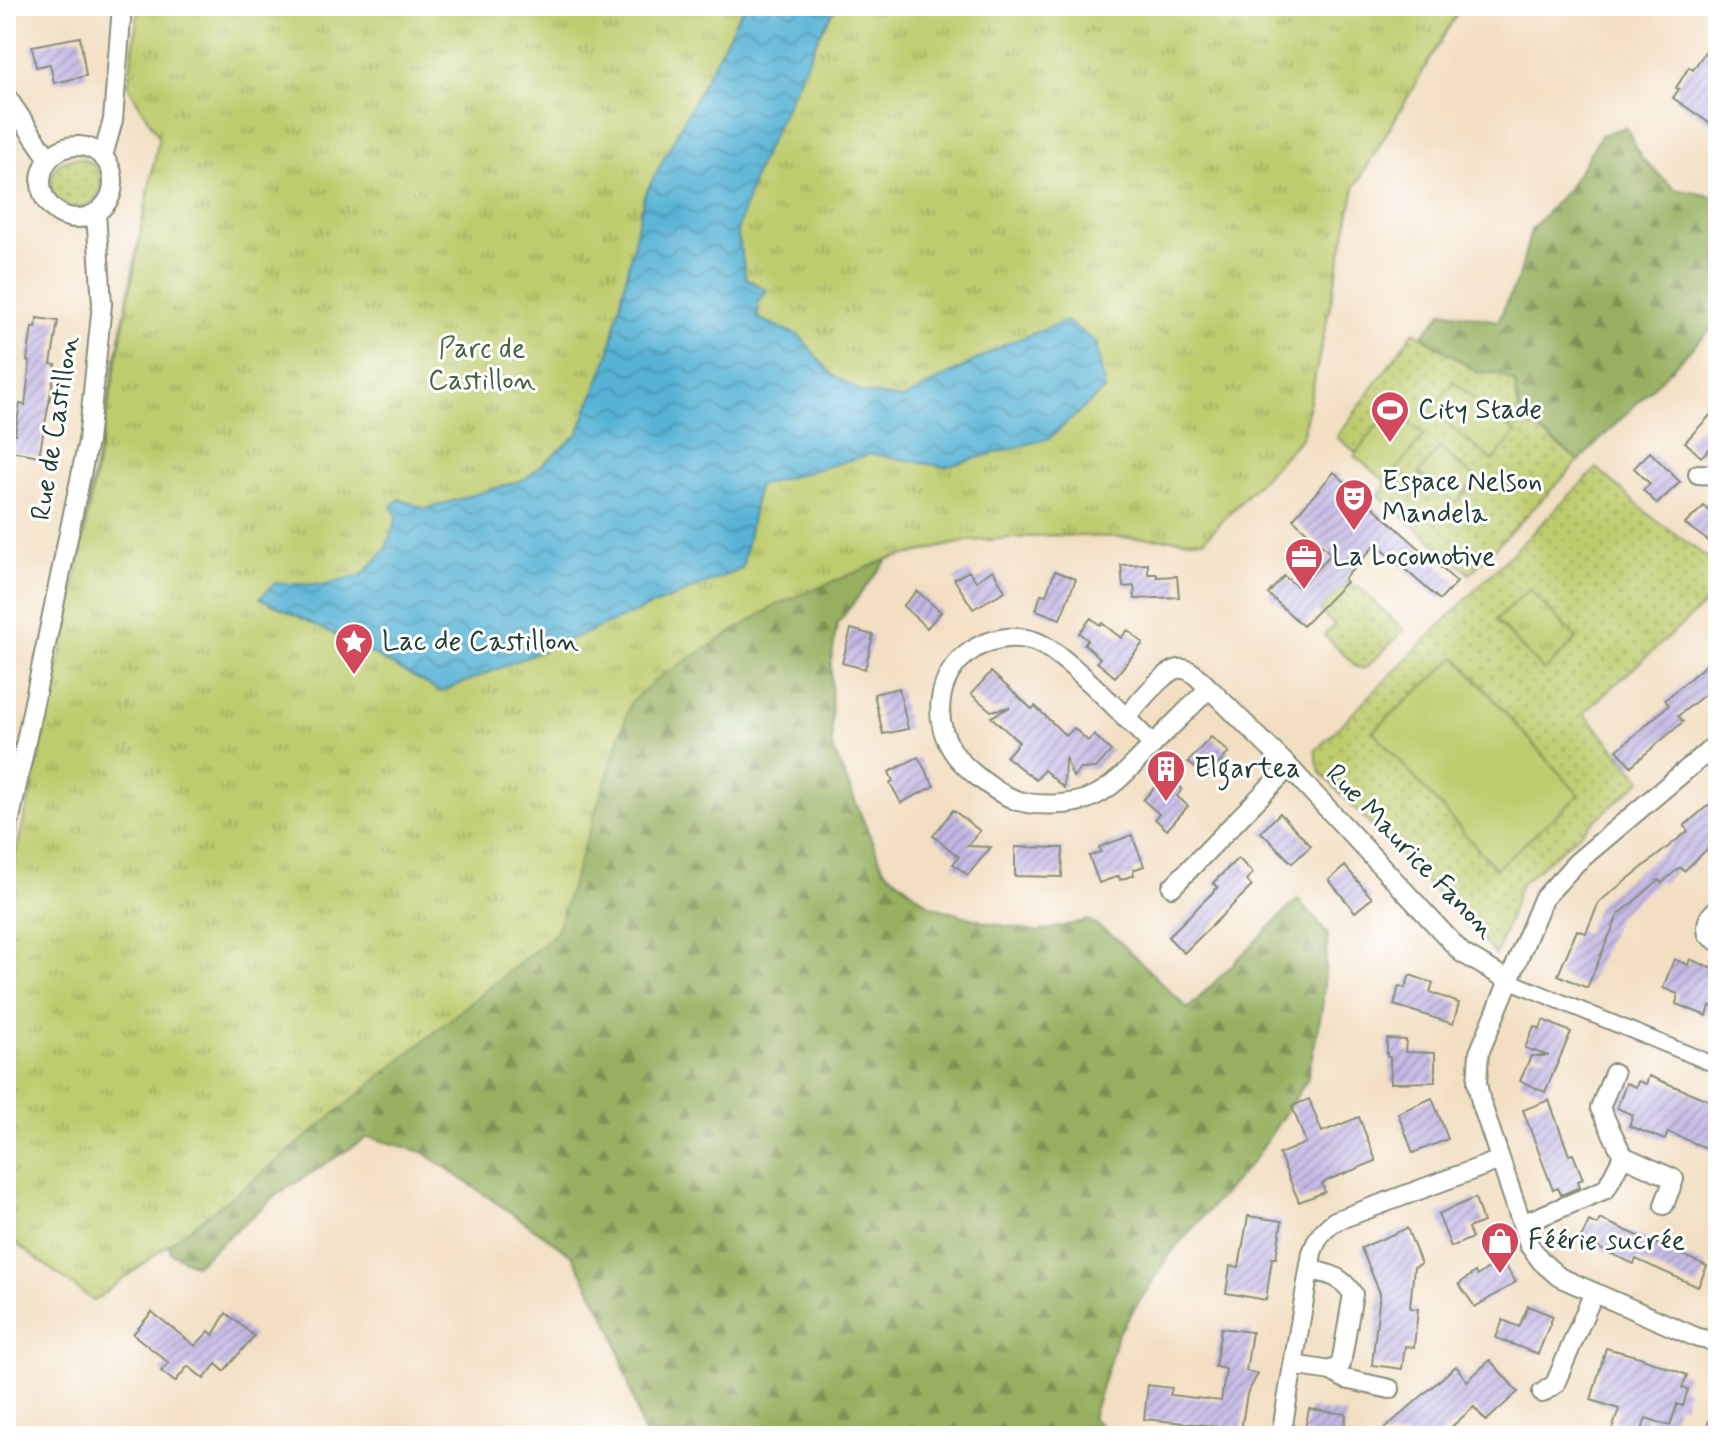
<svg xmlns="http://www.w3.org/2000/svg" width="1724" height="1442" viewBox="0 0 1724 1442" font-family="Mynerve,sans-serif">
	<style>
		.grass { fill: url(#grass-dots); stroke: #6f8451; stroke-width: 2 }
		.forest { fill: url(#forest-firs); stroke: #5b764a; stroke-width: 2 }
		.park { fill: url(#park-tufts); stroke: #6f8451; stroke-width: 2 }
		.garden { fill: #bfcc6e; stroke: #6f8451; stroke-width: 2 }
		.water { fill: url(#water-waves); stroke: #3b7884; stroke-width: 2 }
		.building { fill: url(#building-hatch) }
		.lines { fill: none; stroke-linecap: round; stroke-linejoin: round }
		.pedestrian-casing { stroke: #888e7a; stroke-width: 18 }
		.minor-casing { stroke: #888e7a; stroke-width: 22 }
		.pedestrian { stroke: #fff; stroke-width: 14 }
		.minor { stroke: #fff; stroke-width: 18 }
		.labels { text-anchor: middle; dominant-baseline: central; stroke-width: 6; stroke-linejoin: round; paint-order: stroke }
		.park-label { font-size: 28px; fill: #476142; stroke: #fff }
		.poi-label { font-size: 28px; fill: #1f3d34; stroke: #fff; text-anchor: start }
		.street-label { font-size: 28px; fill: #1f3d34; stroke: #fff }
	</style>
	<defs>
		<pattern id="grass-dots" width="8" height="8" patternUnits="userSpaceOnUse" patternTransform="scale(2)"><rect width="8" height="8" fill="#bfcc6e"/><path d="M2 2h.1M6 6h.1" fill="none" stroke="#9ba75b" stroke-width="1.8" stroke-linecap="round"/></pattern>
		<pattern id="forest-firs" width="22" height="20" patternUnits="userSpaceOnUse" patternTransform="scale(2)"><rect width="22" height="20" fill="#97b061"/><path d="M5 1l3.5 6h-7zM16 11l3.5 6h-7z" fill="#7b9051"/></pattern>
		<pattern id="park-tufts" width="24" height="20" patternUnits="userSpaceOnUse" patternTransform="scale(2)"><rect width="24" height="20" fill="#bfcc6e"/><path d="M3 7l-1-3M5 7V3M7 7l1-3M15 17l-1-3M17 17v-4M19 17l1-3" fill="none" stroke="#9ba75b"/></pattern>
		<pattern id="water-waves" width="16" height="10" patternUnits="userSpaceOnUse" patternTransform="scale(2)"><rect width="16" height="10" fill="#57b3d5"/><path d="M0 5q4-4 8 0t8 0" fill="none" stroke="#4793ae"/></pattern>
		<pattern id="building-hatch" width="6" height="6" patternUnits="userSpaceOnUse" patternTransform="scale(2)"><rect width="6" height="6" fill="#c3b7e4"/><path d="M-1 1l2-2M0 6l6-6M5 7l2-2" fill="none" stroke="#9e96ba"/></pattern>
	</defs>
	<rect width="100%" height="100%" fill="#fff"/>
	<filter id="ink" filterUnits="userSpaceOnUse"><feTurbulence type="fractalNoise" baseFrequency=".0125" numOctaves="2"/><feDisplacementMap in="SourceGraphic" scale="16" xChannelSelector="R" yChannelSelector="G"/><feConvolveMatrix kernelMatrix="1 2 1 2 8 2 1 2 1" color-interpolation-filters="sRGB"/></filter>
	<filter id="wash" filterUnits="userSpaceOnUse"><feTurbulence type="fractalNoise" baseFrequency=".006" numOctaves="4" result="noise"/><feDisplacementMap in="SourceGraphic" scale="32" xChannelSelector="R" yChannelSelector="G"/><feGaussianBlur stdDeviation="1.8" result="paint"/><feColorMatrix in="noise" values="0 0 0 0 0 0 0 0 0 0 0 0 0 0 0 0 0 1.4 0 .05"/><feComposite in="paint" operator="in"/></filter>
	<g filter="url(#wash)">
		<rect width="100%" height="100%" fill="#f2dec1"/>
		<!-- grass -->
		<path class="grass" d="M51 183a25 25 0 1 1 50 0a25 25 0 1 1-50 0Z
			M1414 331 1477 372 1498 373 1515 383 1520 416 1579 461 1470 574 1379 496 1387 482 1391 409 1357 453 1337 437Z
			M1597 468 1649 515 1718 565V592L1584 713 1642 780 1521 884 1496 955 1320 772 1315 751Z
			M1346 581 1354 589 1358 586 1404 630 1365 669 1357 667 1324 635 1334 625 1319 610Z"/>
		<!-- forest -->
		<path class="forest" d="M139 6H1461L1355 187 1302 437 1204 540 1054 535 967 541 888 559 837 624 831 663 832 747 884 869 931 906 984 922 1039 932 1088 920 1116 938 1188 1009 1298 899 1328 934 1322 1009 1307 1080 1254 1160 1173 1250 1118 1334 1092 1418 1113 1436H644L613 1331 572 1255 423 1152 368 1137 278 1194 195 1265 171 1253 164 1222 78 555 159 137 128 86Z
			M1626 127 1642 159 1675 189 1718 197V322L1579 461 1520 416 1515 383 1497 373 1477 372 1422 336 1443 311 1498 321 1520 274 1531 230 1567 190 1601 135Z"/>
		<!-- park -->
		<path class="park" d="M139 6H1461L1355 187 1302 437 1204 540 1054 535 967 541 888 559 776 605 658 678 631 702 556 933 256 1178 94 1301 6 1236V893L37 767 64 640 159 137 128 86Z
			M1529 589 1577 639 1544 671 1496 620Z"/>
		<!-- garden -->
		<path class="garden" d="M1454 382 1516 433 1493 461 1431 410Z
			M1391 409 1424 435 1387 482 1354 456Z
			M1439 448 1476 478 1456 503 1419 473Z
			M1456 657 1579 795 1496 869 1373 731Z"/>
		<!-- water -->
		<path class="water" d="M747 6H837L820 34 757 169 737 231 746 278 767 291 758 302V318L800 336 830 373 863 393 903 399 1006 344 1066 321 1096 342 1105 389 1050 438 945 467 872 454 758 486 742 569 441 692 346 640 260 598 275 583 324 585 362 575 386 549 397 516 391 507 399 499 426 509 525 479 578 434 609 354 644 196 740 13Z"/>
		<g id="blocks">
			<!-- building -->
			<path class="building" d="M1718 32V114L1711 124 1673 98 1679 89 1676 88 1689 67 1693 70Z
				M80 37 86 76 54 83 50 64 36 67 32 46Z
				M37 318 58 321 51 364 56 365 39 456 6 450 9 434H15L20 404 25 405 30 362 27 361 32 327 36 328Z
				M1718 407V441L1701 457 1685 442Z
				M1650 452 1680 482 1657 504 1643 490 1650 484 1634 468Z
				M1334 472 1457 582 1440 600 1376 544 1344 579 1346 582 1303 626 1268 594 1284 576 1299 588 1331 554 1293 519Z
				M1704 506 1718 520V548L1685 524Z
				M1148 564V574H1157V577L1177 576 1179 597 1135 599 1134 586 1123 587 1121 565Z
				M993 570 1005 591 973 609 954 579 969 571 976 581Z
				M1055 571 1076 579 1060 619 1036 610 1041 594 1046 595Z
				M917 591 941 612 927 628 903 606Z
				M1091 618 1100 625 1102 623 1121 638 1128 630 1143 643 1115 677 1097 662 1100 658 1084 644 1088 640 1079 633Z
				M851 629 873 635 865 669 842 663Z
				M1718 654V684L1678 716 1683 722 1631 766 1617 750 1669 705 1665 700Z
				M991 672 1032 709 1035 706 1066 736 1074 728 1088 741 1094 735 1111 751 1096 768 1080 769 1073 777 1065 757 1064 788 1044 770 1036 780 1006 757 1019 742 991 717 1010 707 991 711 971 694Z
				M899 688 908 729 883 734 874 694Z
				M1211 737 1229 752 1207 778 1188 762Z
				M918 757 934 786 901 803 890 783 893 781 889 772Z
				M1166 775 1182 789 1177 796 1188 806 1167 830 1155 819 1159 814 1143 800Z
				M1718 797V839L1684 871 1680 867 1662 883 1659 880 1618 915 1587 988 1558 975 1577 930 1586 933 1599 902 1688 831 1684 826Z
				M953 810 980 831 967 846 991 847 968 875 953 864 959 857 933 836Z
				M1280 813 1311 846 1292 863 1261 832Z
				M1132 835 1144 866 1133 870 1134 875 1120 880 1119 876 1099 883 1089 856 1101 852 1099 847Z
				M1015 847 1063 848 1062 877 1015 876Z
				M1238 858 1253 873 1246 880 1252 886 1184 953 1168 937 1218 887 1213 883Z
				M1345 866 1372 898 1355 912 1329 880Z
				M1674 959 1688 965 1690 959 1716 970 1718 1009 1710 1006 1707 1016 1676 1004 1678 994 1663 988Z
				M1410 975 1433 983 1430 992 1459 1003 1453 1024 1394 1005 1399 986 1405 988Z
				M1543 1020 1571 1032 1545 1092 1520 1081 1531 1056H1549L1525 1048 1534 1026 1540 1029Z
				M1387 1039 1406 1040 1405 1052 1435 1053V1082L1391 1083 1390 1057H1387Z
				M1649 1076 1718 1104V1153L1668 1132 1665 1140 1629 1126 1633 1115 1617 1108 1626 1083 1636 1087 1638 1081 1646 1084Z
				M1432 1098 1448 1139 1413 1153 1398 1113Z
				M1309 1099 1322 1132 1359 1117 1376 1161 1328 1180 1322 1184 1325 1192 1299 1202 1279 1154 1306 1143 1292 1106Z
				M1549 1100 1569 1155 1573 1154 1583 1179 1578 1181 1580 1187 1561 1195 1558 1188 1553 1190 1523 1110Z
				M1475 1198 1483 1222 1468 1228 1472 1238 1451 1247 1438 1214Z
				M1248 1216 1282 1221 1276 1258H1272L1266 1300 1226 1293 1230 1266 1239 1267Z
				M1600 1219 1707 1266 1698 1287 1636 1259 1634 1264 1580 1240 1589 1221 1597 1225Z
				M1407 1228 1421 1264 1414 1267 1410 1308 1418 1309 1414 1347 1405 1346 1402 1369 1372 1365 1380 1293 1361 1248Z
				M1501 1259 1516 1282 1475 1307 1459 1284 1475 1272 1477 1276Z
				M1528 1306 1553 1316 1538 1354 1496 1338 1503 1320 1519 1327Z
				M152 1312 195 1346 209 1331 213 1335 226 1313 254 1336 224 1371 216 1364 204 1379 188 1366 175 1382 161 1371 169 1363 133 1334Z
				M1221 1328 1252 1332 1246 1371 1258 1374 1247 1394 1240 1436 1215 1432 1216 1426 1144 1419 1148 1385 1172 1388 1170 1395 1221 1401 1226 1369 1215 1367Z
				M1606 1348 1640 1357 1687 1375 1682 1388 1688 1389 1683 1406 1677 1404 1670 1426 1646 1418 1640 1436H1610L1619 1409 1591 1400Z
				M1490 1360 1518 1392 1486 1421 1474 1407 1441 1436H1376L1456 1366 1467 1381Z
				M1309 1409 1346 1414 1343 1436H1313L1304 1433Z"/>
		</g>
	</g>
	<g filter="url(#ink)">
		<use href="#blocks" fill-opacity="0" stroke="#888e7a" stroke-width="2"/>
		<g class="lines">
			<!-- pedestrian casing -->
			<g class="pedestrian-casing">
				<path id="pedestrian" d="M1508 980 1718 1066"/>
			</g>
			<!-- minor casing -->
			<g class="minor-casing">
				<path id="minor" d="M6 96 49 159
					M41 182a36 36 0 1 1 72 0a36 36 0 1 1-72 0Z
					M103 156 113 120 122 6
					M1698 474 1718 475
					M1209 688 1289 767 1462 953 1508 980
					M1125 718C1137 706 1166 666 1183 669 1193 670 1202 682 1209 688 1188 710 1166 731 1145 753 1129 769 1115 786 1094 796 1074 806 1032 808 1011 798 994 791 964 768 954 753 931 720 937 674 971 651 988 639 1013 634 1034 641 1063 650 1128 721 1153 745
					M1718 743 1576 863 1543 899 1479 1053 1477 1083 1481 1102 1529 1245 1542 1262 1559 1277 1698 1338 1718 1342
					M6 838 88 441 102 304 96 213
					M1172 887 1289 767
					M1718 908C1709 916 1705 922 1708 934L1718 942
					M1614 1073 1600 1108 1623 1156 1674 1179 1664 1205
					M1522 1224 1606 1189 1623 1156
					M1310 1270C1330 1274 1341 1276 1353 1294L1341 1364 1331 1371 1293 1365 1312 1253C1317 1238 1322 1231 1335 1221L1500 1160
					M1331 1371 1345 1379 1390 1389
					M1542 1393 1555 1384 1594 1292
					M1281 1436 1293 1365
					M1715 1436 1718 1425"/>
			</g>
			<!-- pedestrian -->
			<use href="#pedestrian" class="pedestrian"/>
			<!-- minor -->
			<use href="#minor" class="minor"/>
		</g>
	</g>
	<!-- icons -->
	<defs>
		<g id="stadium-pin" transform="scale(2)"><path d="M0 17L-7.5 6A9.5 9.5 0 1 1 7.5 6Z" fill="#d1495b" stroke="#fff"/><path d="M0-5a6.5 5 0 1 0 0 10a6.5 5 0 1 0 0-10ZM-3.5-1.8h7v3.6h-7Z" fill="#fff"/></g>
		<g id="theatre-pin" transform="scale(2)"><path d="M0 17L-7.5 6A9.5 9.5 0 1 1 7.5 6Z" fill="#d1495b" stroke="#fff"/><path d="M-5-5.5Q0-4 5-5.5V0Q5 5 0 6Q-5 5-5 0ZM-3.3-2.5H-1v1.5H-3.3ZM1-2.5H3.3v1.5H1ZM-2.8 1Q0 5.5 2.8 1Z" fill="#fff"/></g>
		<g id="office-pin" transform="scale(2)"><path d="M0 17L-7.5 6A9.5 9.5 0 1 1 7.5 6Z" fill="#d1495b" stroke="#fff"/><path d="M-6-3h4V-5.5h4V-3h4V5H-6ZM-1-4.5V-3h2v-1.5ZM-6 0V1H6V0Z" fill="#fff"/></g>
		<g id="sight-pin" transform="scale(2)"><path d="M0 17L-7.5 6A9.5 9.5 0 1 1 7.5 6Z" fill="#d1495b" stroke="#fff"/><path d="M0-6L1.8-2.2L6-1.7L2.9 1.2L3.7 5.4L0 3.3L-3.7 5.4L-2.9 1.2L-6-1.7L-1.8-2.2Z" fill="#fff"/></g>
		<g id="building-pin" transform="scale(2)"><path d="M0 17L-7.5 6A9.5 9.5 0 1 1 7.5 6Z" fill="#d1495b" stroke="#fff"/><path d="M-4-6H4V6H1V3H-1V6H-4ZM-2.5-4.3h1.7v1.8h-1.7ZM.8-4.3h1.7v1.8H.8ZM-2.5-1h1.7V.8h-1.7ZM.8-1h1.7V.8H.8Z" fill="#fff"/></g>
		<g id="shop-pin" transform="scale(2)"><path d="M0 17L-7.5 6A9.5 9.5 0 1 1 7.5 6Z" fill="#d1495b" stroke="#fff"/><path d="M-5-2.5h2.3a2.7 3.5 0 0 1 5.4 0H5L5.5 6h-11ZM-1.5-2.5h3a1.5 2.3 0 0 0-3 0Z" fill="#fff"/></g>
	</defs>
	<g fill-rule="evenodd">
		<use href="#stadium-pin" x="1390" y="410"/>
		<use href="#theatre-pin" x="1354" y="498"/>
		<use href="#office-pin" x="1304" y="557"/>
		<use href="#sight-pin" x="354" y="642"/>
		<use href="#building-pin" x="1166" y="769"/>
		<use href="#shop-pin" x="1500" y="1241"/>
	</g>
	<g class="labels">
		<!-- park labels -->
		<g class="park-label">
			<text x="482" y="349">Parc de<tspan x="482" dy="32">Castillon</tspan></text>
		</g>
		<!-- poi labels -->
		<g class="poi-label">
			<text x="1418" y="410">City Stade</text>
			<text x="1382" y="482">Espace Nelson<tspan x="1382" dy="32">Mandela</tspan></text>
			<text x="1332" y="557">La Locomotive</text>
			<text x="382" y="642">Lac de Castillon</text>
			<text x="1194" y="769">Elgartea</text>
			<text x="1528" y="1241">Féérie sucrée</text>
		</g>
		<!-- street labels -->
		<g class="street-label">
			<text transform="translate(56 428) rotate(-81)">Rue de Castillon</text>
			<text transform="translate(1410 852) rotate(46)">Rue Maurice Fanon</text>
		</g>
	</g>
	<!-- margin -->
	<rect width="1724" height="1442" fill="none" stroke="#fff" stroke-width="32"/>
</svg>
